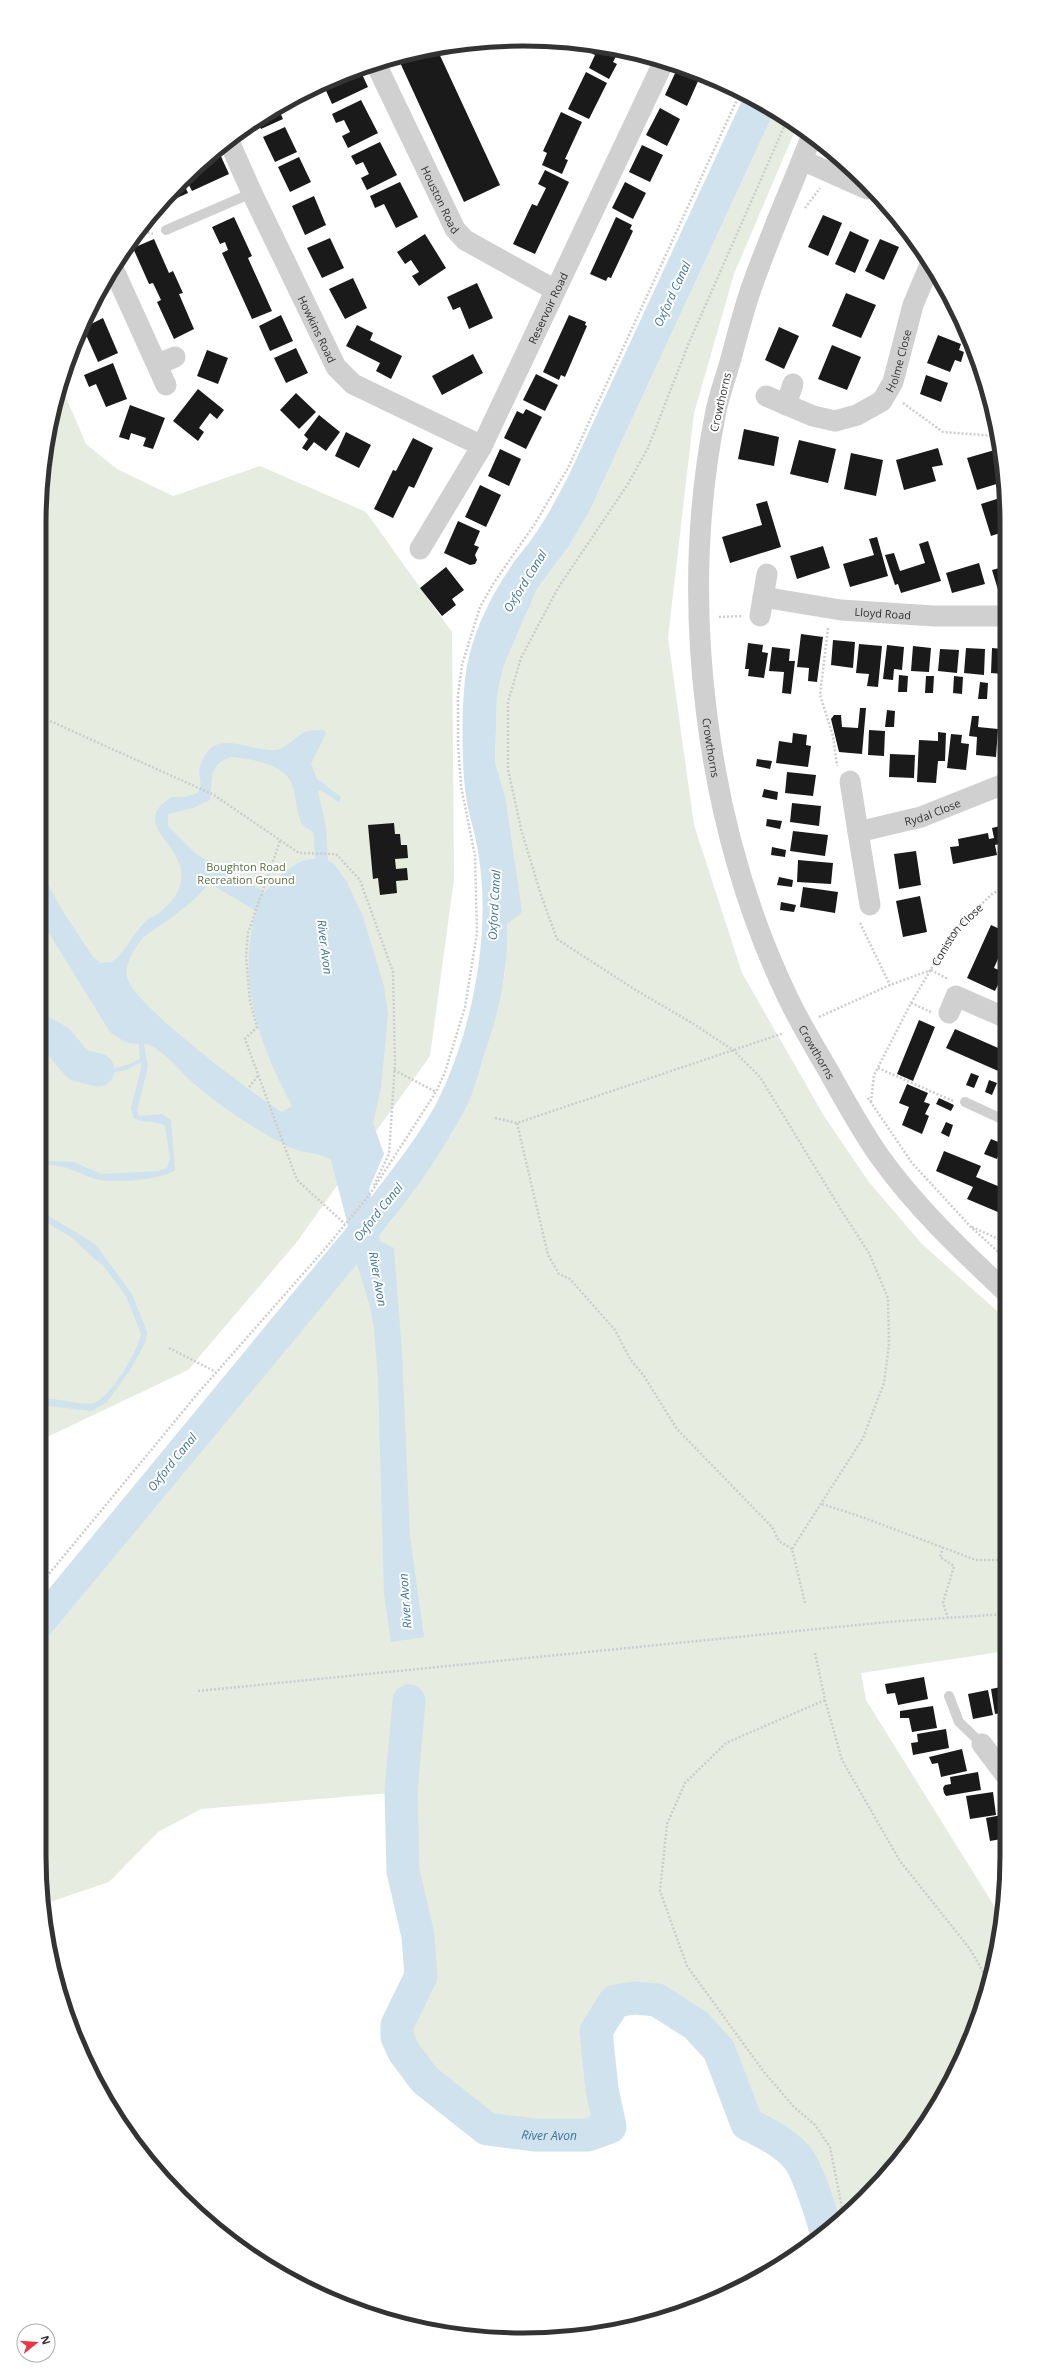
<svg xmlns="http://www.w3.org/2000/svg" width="1046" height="2379" viewBox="0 0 1046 2379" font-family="'Open Sans',sans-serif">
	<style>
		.green { fill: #e6ecdf }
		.water { fill: #cfe2ee; fill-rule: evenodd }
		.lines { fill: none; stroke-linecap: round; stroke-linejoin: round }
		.stream { stroke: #cfe2ee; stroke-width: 5.5 }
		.river { stroke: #cfe2ee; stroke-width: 33 }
		.building { fill: #1a1a1a }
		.path { stroke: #cdcdcd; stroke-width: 2.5; stroke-dasharray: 2 2; stroke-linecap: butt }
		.lane { stroke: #d0d0d0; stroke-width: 10 }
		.street { stroke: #d0d0d0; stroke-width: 21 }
		.labels { text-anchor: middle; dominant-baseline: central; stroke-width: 4; stroke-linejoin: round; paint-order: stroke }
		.street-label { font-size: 11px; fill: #333; stroke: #fff }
		.park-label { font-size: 11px; fill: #56703f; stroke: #fff }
		.water-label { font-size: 12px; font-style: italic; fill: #3f7597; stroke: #fff }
		.rim { fill: none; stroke: #333; stroke-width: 5 }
	</style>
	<rect width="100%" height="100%" fill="#fff"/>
	<!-- green -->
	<path class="green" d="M774 112 797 126 734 274 694 413 668 638 694 825 742 973 824 1116 869 1182 922 1244 1005 1318 1006 1651 861 1673 866 1700 1001 1917C990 2029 919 2165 826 2231 822 2216 807 2167 796 2156 782 2141 765 2133 747 2124L719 2050 696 2025 657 2000 635 1998 615 2001 596 2031 602 2089 610 2127 588 2135H534L487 2129 425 2080 404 2052 397 2037V2025L421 1976 418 1936 403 1871 401 1792 201 1809 158 1832 109 1882 44 1904 39 1856V1648L392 1220 451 1135 466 1108 476 1082 491 1034 505 974 507 924 515 863 506 799 495 762 497 696 504 665 537 589 569 546 589 512Z
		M60 383 86 444 117 469 173 496 260 466 366 512 452 632 454 879 430 1056 296 1243 188 1370 43 1439 39 1445V523L48 429Z"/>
	<!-- water -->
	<path class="water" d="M745 94 774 112 589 512 569 546 537 589 504 665 497 696 495 762 506 799 522 912 507 924C509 971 498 1015 483 1059 478 1076 473 1094 465 1110 441 1155 411 1196 379 1236L380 1241 394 1248 402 1353 410 1537 424 1637 391 1642 384 1593 378 1379 374 1328 370 1306 357 1264 39 1648V1601L348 1226 331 1160C319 1152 306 1154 294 1149 262 1135 217 1104 191 1081 182 1073 157 1043 144 1044L148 1067 137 1110 139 1116 162 1114 171 1120 175 1170C162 1180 116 1183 99 1180 79 1175 62 1160 39 1167L41 1161 74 1162 101 1174 158 1171 167 1168 170 1159 165 1126C155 1119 147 1125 134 1118L131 1108 141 1069V1062L127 1070 107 1073 78 1067 39 1029V1026H41C50 1034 70 1058 80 1063 99 1072 123 1069 140 1059L139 1044C127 1045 119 1038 110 1032L39 917V868L62 910 93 957 100 963 112 962C125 952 133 934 145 922 148 918 154 917 158 914 166 907 176 898 179 888 196 847 123 826 172 797H184L198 793C204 780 197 778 200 767 212 727 243 749 271 750 286 751 293 738 305 732 309 730 319 730 324 730L326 733 311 764 317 779 341 797 339 802 321 790 318 791 326 827 328 861 334 864 347 882 363 917 384 986 388 1014 381 1088 373 1123 384 1154 369 1189 371 1197C394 1167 418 1137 436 1104 472 1034 491 935 479 858 477 841 472 825 468 808 461 775 461 705 466 672 472 634 490 597 512 565 518 555 527 547 533 537 547 518 557 497 568 477ZM231 757C248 758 281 764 290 780 297 793 295 809 301 822 304 829 311 828 314 834L315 859C296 858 277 878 265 892L196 854 168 826V814L193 808 210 800C213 781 207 765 231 757ZM209 883 256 911C236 981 259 1044 292 1106L282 1112C255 1096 136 1006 128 980 123 968 132 954 138 944 144 935 155 929 164 923 179 912 198 898 209 883Z
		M39 1210 95 1244 132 1294 147 1332 146 1341 129 1372 107 1402 92 1411 39 1405V1398C53 1397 83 1406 94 1403 110 1398 139 1350 141 1334L126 1296 91 1249 39 1218Z"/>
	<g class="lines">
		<!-- stream -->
		<path class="stream" d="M78 1240 101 1261"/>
		<!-- river -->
		<g class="river">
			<path d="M39 1030 58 1041 78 1065 98 1070"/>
			<path id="s1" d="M409 1701 401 1792 403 1871 418 1936 421 1976 397 2025V2037L404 2052 425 2080 487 2129 534 2135H588L610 2127 602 2089 596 2031 615 2001 635 1998 657 2000 696 2025 719 2050 747 2124C765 2133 782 2141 796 2156 807 2167 822 2216 826 2231"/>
		</g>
	</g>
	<!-- building -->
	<path class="building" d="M595 45 619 51 613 62 617 64 609 79 589 68 595 55 591 53Z
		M437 49 500 185 464 202 397 56Z
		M677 69 699 79 687 106 665 95Z
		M360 70 368 87 332 104 323 84Z
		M586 72 607 83 589 119 568 109Z
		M361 100 378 133 348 148 342 136 350 132 344 120 336 123 332 114Z
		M278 108 283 119 261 129 257 121Z
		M660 108 680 119 667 146 646 135Z
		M561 112 582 122 565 159 568 160 562 174 542 165 547 153 543 151Z
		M285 127 297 152 275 162 263 137Z
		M380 142 397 175 367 190 361 178 369 174 363 162 356 165 351 156Z
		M642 145 663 155 650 182 629 172Z
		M219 152 229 174 192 191 186 179 209 157Z
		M299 157 311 182 290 192 278 167Z
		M545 170 569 182 535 254 513 244 532 204 537 206 546 188 538 184Z
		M183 182 188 193 157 207 159 204Z
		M400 182 418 217 396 228 384 204 375 208 370 196Z
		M625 182 646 193 633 219 612 208Z
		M314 196 326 225 305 235 292 206Z
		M823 215 842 223 828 256 808 247Z
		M234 217 252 256 248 258 272 311 252 319 222 253 228 250 225 242 220 244 212 227Z
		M616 217 632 225 630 229 633 231 611 278 608 277 606 281 590 274Z
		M850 231 869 240 855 273 835 264Z
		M425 234 446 268 419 286 412 276 419 272 411 260 405 264 397 252Z
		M330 238 344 268 322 278 307 248Z
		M154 239 169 273 173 271 183 293 179 294 194 329 174 339 157 302 161 300 153 283 149 284 133 248Z
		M880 239 899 247 884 280 865 271Z
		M353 278 367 308 345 319 329 289Z
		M477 283 493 318 469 329 460 307 453 310 447 297Z
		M846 293 876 305 861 338 832 326Z
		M92 306 96 314 87 318Z
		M281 315 293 341 270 351 259 326Z
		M569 315 586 322 585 325 587 326 565 377 561 375 559 380 543 372Z
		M103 318 118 353 98 362 83 328Z
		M357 325 373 333 370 340 402 356 391 379 376 371 380 363 346 346Z
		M779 327 799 336 784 369 765 360Z
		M938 335 961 344 959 350 964 352 961 362 955 360 950 372 927 363Z
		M832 345 861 357 847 390 818 379Z
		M296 348 308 373 286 383 274 358Z
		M207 350 228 358 218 384 197 376Z
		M473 354 483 373 442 395 432 376Z
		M113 363 127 399 106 407 96 384 89 387 84 375Z
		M536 374 558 385 545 411 523 400Z
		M926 375 948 383 941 402 920 394Z
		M198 389 224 410 217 419 210 413 199 428 204 432 198 441 173 421Z
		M296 393 316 412 299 429 280 410Z
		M130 405 165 418 153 449 143 446 146 438 131 433 129 440 119 437Z
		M526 409 542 417 526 449 504 438 517 411 523 414Z
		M319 415 340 432 326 451 314 442 307 451 302 448 308 439 304 435Z
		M744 429 779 437 774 466 738 459Z
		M346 432 371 445 359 468 335 456Z
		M413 438 433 448 414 488 409 486 393 518 374 509 393 470 396 471Z
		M799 440 836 449 828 483 790 474Z
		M938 448 943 465 932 467 936 481 904 490 896 460Z
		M500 449 521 459 509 486 488 476Z
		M998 449 1003 464V482L977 490 967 458Z
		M851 453 883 460 876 496 844 489Z
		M480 485 501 495 486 527 465 517Z
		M1003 497V532L991 536 981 504Z
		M767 501 781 547 730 563 722 537 762 525 756 504Z
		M458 521 480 531 474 545 479 547 475 555 477 560 475 564 470 565 444 553Z
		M877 537 888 576 850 587 843 564 874 555 869 539Z
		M928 541 941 581 901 593 898 584 895 585 885 555 894 553 900 571 925 563 919 544Z
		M823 546 830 568 797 579 790 556Z
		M979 563 985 584 952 593 946 573Z
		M446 567 464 590 452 599 456 605 442 616 420 588Z
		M1003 567V591L999 593 992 570Z
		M801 634 823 637 817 682 808 681 809 668 797 667Z
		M833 640 855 642 853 668 831 665Z
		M748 643 763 645 762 652 768 653 764 678 748 676 749 669H745Z
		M859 644 882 646 878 687 867 686 869 674 856 673Z
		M887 645 904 647 902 670 894 669 893 680 883 679Z
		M913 646 931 648 929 672 911 671Z
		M772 647 790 649 789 661H795L791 694 782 693 784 672 769 671Z
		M966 648 985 649 984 675 964 673Z
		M992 648 1003 649V674L991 673Z
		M940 649 959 650 957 673 938 671Z
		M899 675 908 676 907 692H898Z
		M926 676H934L933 693H925Z
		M954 676 963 677 962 694 953 693Z
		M980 682 988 683 987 699H978Z
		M860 708H866L862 754 839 752 831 719 834 715H841L842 727 858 728Z
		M1001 709 1004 710V724H999Z
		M887 710 895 711 894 727H885Z
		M972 716H979L978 727 998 729 996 757 976 755 977 737 969 736Z
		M869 730 885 731 884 756 868 755Z
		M938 732 946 733 945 761H938L936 783 917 782 919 740 938 741Z
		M793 733 807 735 806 745 811 746 808 767 776 763 779 741 792 743Z
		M951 734 962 735 961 743 969 744 966 770 947 768Z
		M890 754 915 755 914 778 889 777Z
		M757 759 772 761 770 769 756 766Z
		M787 772 816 775 813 796 785 793Z
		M764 789 778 792 777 800 762 797Z
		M792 803 821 806 819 826 790 822Z
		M1004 818V843L995 845 997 855 953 864 950 847 959 846 958 839 988 833 989 839 994 838 992 828 1000 826 998 819Z
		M767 819 782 821 780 829 766 826Z
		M394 823 395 834H400L401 845H407L408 858 395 859 396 869 407 868 408 880 396 881 397 893 380 895 378 878 373 879 368 825Z
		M793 831 828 835 825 856 790 851Z
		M772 847 786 850 785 857 771 855Z
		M916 851 921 885 899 889 894 854Z
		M798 860 833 863 831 884 797 882Z
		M779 877 793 880 792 887 777 885Z
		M803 887 838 892 835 913 800 907Z
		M920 896 927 932 903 937 896 901Z
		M781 902 796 905 794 912 780 910Z
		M991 925 1002 930 1004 925V945L994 968 1004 972 995 991 967 978Z
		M919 1020 935 1027 913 1081 897 1074Z
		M955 1029 1005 1051V1074L946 1048Z
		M971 1073 979 1076 974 1088 966 1085Z
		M989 1080 997 1083 992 1095 985 1092Z
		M907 1084 928 1093 924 1102 930 1104 925 1114 929 1116 922 1134 902 1125 909 1107 899 1103Z
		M939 1098 954 1105 951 1111 936 1104Z
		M946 1122 953 1125 949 1137 941 1133Z
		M991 1139 1003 1144 997 1159 984 1154Z
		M944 1151 981 1166 976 1177 1005 1189V1215L967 1199 973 1187 936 1171Z
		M924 1677 928 1699 898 1705 895 1693 887 1694 885 1684Z
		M1006 1686 1007 1712 995 1714 991 1689Z
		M988 1690 993 1715 973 1719 968 1694Z
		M933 1706 937 1728 912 1732 909 1718H900V1711Z
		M946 1729 949 1748 913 1755 911 1743 918 1742 917 1734Z
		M962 1749 967 1771 941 1777 938 1763 932 1764 929 1757Z
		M978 1772 981 1790 946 1796 944 1793 943 1788 945 1785 951 1784 950 1777Z
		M993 1792 996 1815 970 1819 966 1796Z
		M1007 1814V1838L990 1841 986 1818Z
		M1007 1840V1856L1006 1861 1003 1841Z"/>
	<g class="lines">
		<!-- path -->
		<g class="path">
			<path d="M787 120 688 345 648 448 628 484 558 588 521 658 508 702V769L521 829 541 895 557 939 634 989 692 1023 733 1050 760 1077 843 1213 869 1253 888 1298 889 1344 884 1383 863 1438 792 1549 805 1603"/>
			<path d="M805 208 820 188"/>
			<path d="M140 230 153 234"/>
			<path d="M903 403 943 432 996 436"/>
			<path d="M719 617 742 616"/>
			<path d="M828 628 820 695 833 736 837 766"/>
			<path d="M39 716 214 795 299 853 336 854 360 880 393 972 395 1063 389 1154 374 1185"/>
			<path d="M280 841 248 933 246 957 250 1001 257 1027 245 1039 297 1180 345 1224"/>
			<path d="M860 923 890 985"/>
			<path d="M931 970 948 979"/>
			<path d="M911 1003 931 1012"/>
			<path d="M819 1017 890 985 931 970"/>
			<path d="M878 1068 953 1101"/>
			<path d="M394 1070 436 1092"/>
			<path d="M249 1087 258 1076"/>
			<path d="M868 1098 912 1163 970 1226 1005 1258"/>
			<path id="s2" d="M871 1102 874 1075 911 1003 954 930 992 894 1004 887"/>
			<path d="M495 1118 517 1123 784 1033"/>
			<path d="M517 1123 548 1255 559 1274 570 1279 615 1330 630 1359 644 1376 677 1429 772 1527 779 1541 792 1549"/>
			<path d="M1005 1149 1002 1157 1005 1158"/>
			<path d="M972 1227 1005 1242"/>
			<path d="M169 1348 216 1372"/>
			<path d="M822 1504 862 1517 976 1560H1006"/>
			<path d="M943 1547 940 1557 954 1566 943 1603 948 1618"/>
			<path d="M39 1586 199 1392 324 1250 370 1194 436 1092 445 1072 465 1007 477 933 475 856 461 786 458 744V695L462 665 480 607 493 584 534 525 568 468 741 91"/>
			<path d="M815 1653 825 1700 842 1760 900 1861 970 1949 989 1982"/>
			<path d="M198 1691 887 1622 1006 1614"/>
			<path d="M825 1700 726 1743 685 1783 667 1824 660 1891 687 1966 764 2072 794 2107 815 2125 830 2147 844 2218"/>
		</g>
		<!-- lane -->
		<path class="lane" d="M166 230 252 193
			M965 1102 1004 1120 1005 1118
			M949 1696 959 1722 982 1744"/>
		<!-- street -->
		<g class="street">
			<path id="s3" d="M376 64 455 229 465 240 555 290"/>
			<path id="s4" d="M812 135C792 186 769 237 751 289 743 312 737 337 730 362 725 380 718 398 715 416 678 604 705 825 788 998 800 1023 814 1046 828 1070 844 1099 861 1130 880 1157 915 1206 961 1250 1005 1291"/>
			<path id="s5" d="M228 139 252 193 336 367 353 384 482 446"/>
			<path d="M802 160 867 189"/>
			<path d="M113 268 166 385"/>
			<path d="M158 364 175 357"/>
			<path id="s6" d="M766 396 813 416 835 421 857 415 882 401 893 382 913 305 929 267"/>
			<path d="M786 405 793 384"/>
			<path id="s7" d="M420 549 482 446 664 61"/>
			<path id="s8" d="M763 597 841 610 934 616H1003"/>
			<path d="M760 616 767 574"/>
			<path d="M850 781 858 832"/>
			<path id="s9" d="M870 905 858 832 921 817 1004 784"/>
			<path d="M949 1013 956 996 1004 1017"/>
			<path d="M982 1744 1007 1777"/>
		</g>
	</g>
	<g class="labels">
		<!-- street labels -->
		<g class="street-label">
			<text stroke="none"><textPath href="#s3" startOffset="150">Houston Road</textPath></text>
			<text stroke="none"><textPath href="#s7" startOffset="273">Reservoir Road</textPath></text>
			<text stroke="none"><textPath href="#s5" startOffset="210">Howkins Road</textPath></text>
			<text stroke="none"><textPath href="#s6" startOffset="169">Holme Close</textPath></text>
			<text transform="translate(720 402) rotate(-77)">Crowthorns</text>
			<text stroke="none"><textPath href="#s8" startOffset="121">Lloyd Road</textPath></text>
			<text stroke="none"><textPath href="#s4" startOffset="631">Crowthorns</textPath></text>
			<text stroke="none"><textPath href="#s9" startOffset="151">Rydal Close</textPath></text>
			<text stroke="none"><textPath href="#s2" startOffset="191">Coniston Close</textPath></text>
			<text stroke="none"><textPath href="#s4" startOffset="955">Crowthorns</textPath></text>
		</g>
		<!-- park labels -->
		<g class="park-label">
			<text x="246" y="866">Boughton Road<tspan x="246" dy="13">Recreation Ground</tspan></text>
		</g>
		<!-- water labels -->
		<g class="water-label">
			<text transform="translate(672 294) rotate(-65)">Oxford Canal</text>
			<text transform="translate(525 581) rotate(-58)">Oxford Canal</text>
			<text transform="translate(494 905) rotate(-87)">Oxford Canal</text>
			<text transform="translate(325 947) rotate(83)">River Avon</text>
			<text transform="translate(378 1212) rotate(-51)">Oxford Canal</text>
			<text transform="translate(378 1279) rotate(80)">River Avon</text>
			<text transform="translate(172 1462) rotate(-51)">Oxford Canal</text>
			<text transform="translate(405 1601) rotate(-94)">River Avon</text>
			<text stroke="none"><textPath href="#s1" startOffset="537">River Avon</textPath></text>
		</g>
	</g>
	<!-- crop -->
	<path d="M0 0H1046V2379H0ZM523 46H523A477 477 0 0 1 1000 523V1856A477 477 0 0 1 523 2333H523A477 477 0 0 1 46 1856V523A477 477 0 0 1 523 46Z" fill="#fff" fill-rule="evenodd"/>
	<path class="rim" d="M523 46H523A477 477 0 0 1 1000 523V1856A477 477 0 0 1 523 2333H523A477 477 0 0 1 46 1856V523A477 477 0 0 1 523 46Z"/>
	<!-- north arrow -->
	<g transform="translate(36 2343) rotate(73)"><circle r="19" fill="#ffffff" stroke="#adadad"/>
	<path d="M0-3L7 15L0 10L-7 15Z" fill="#e63946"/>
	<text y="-6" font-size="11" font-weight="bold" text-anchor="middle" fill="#333333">N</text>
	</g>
</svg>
